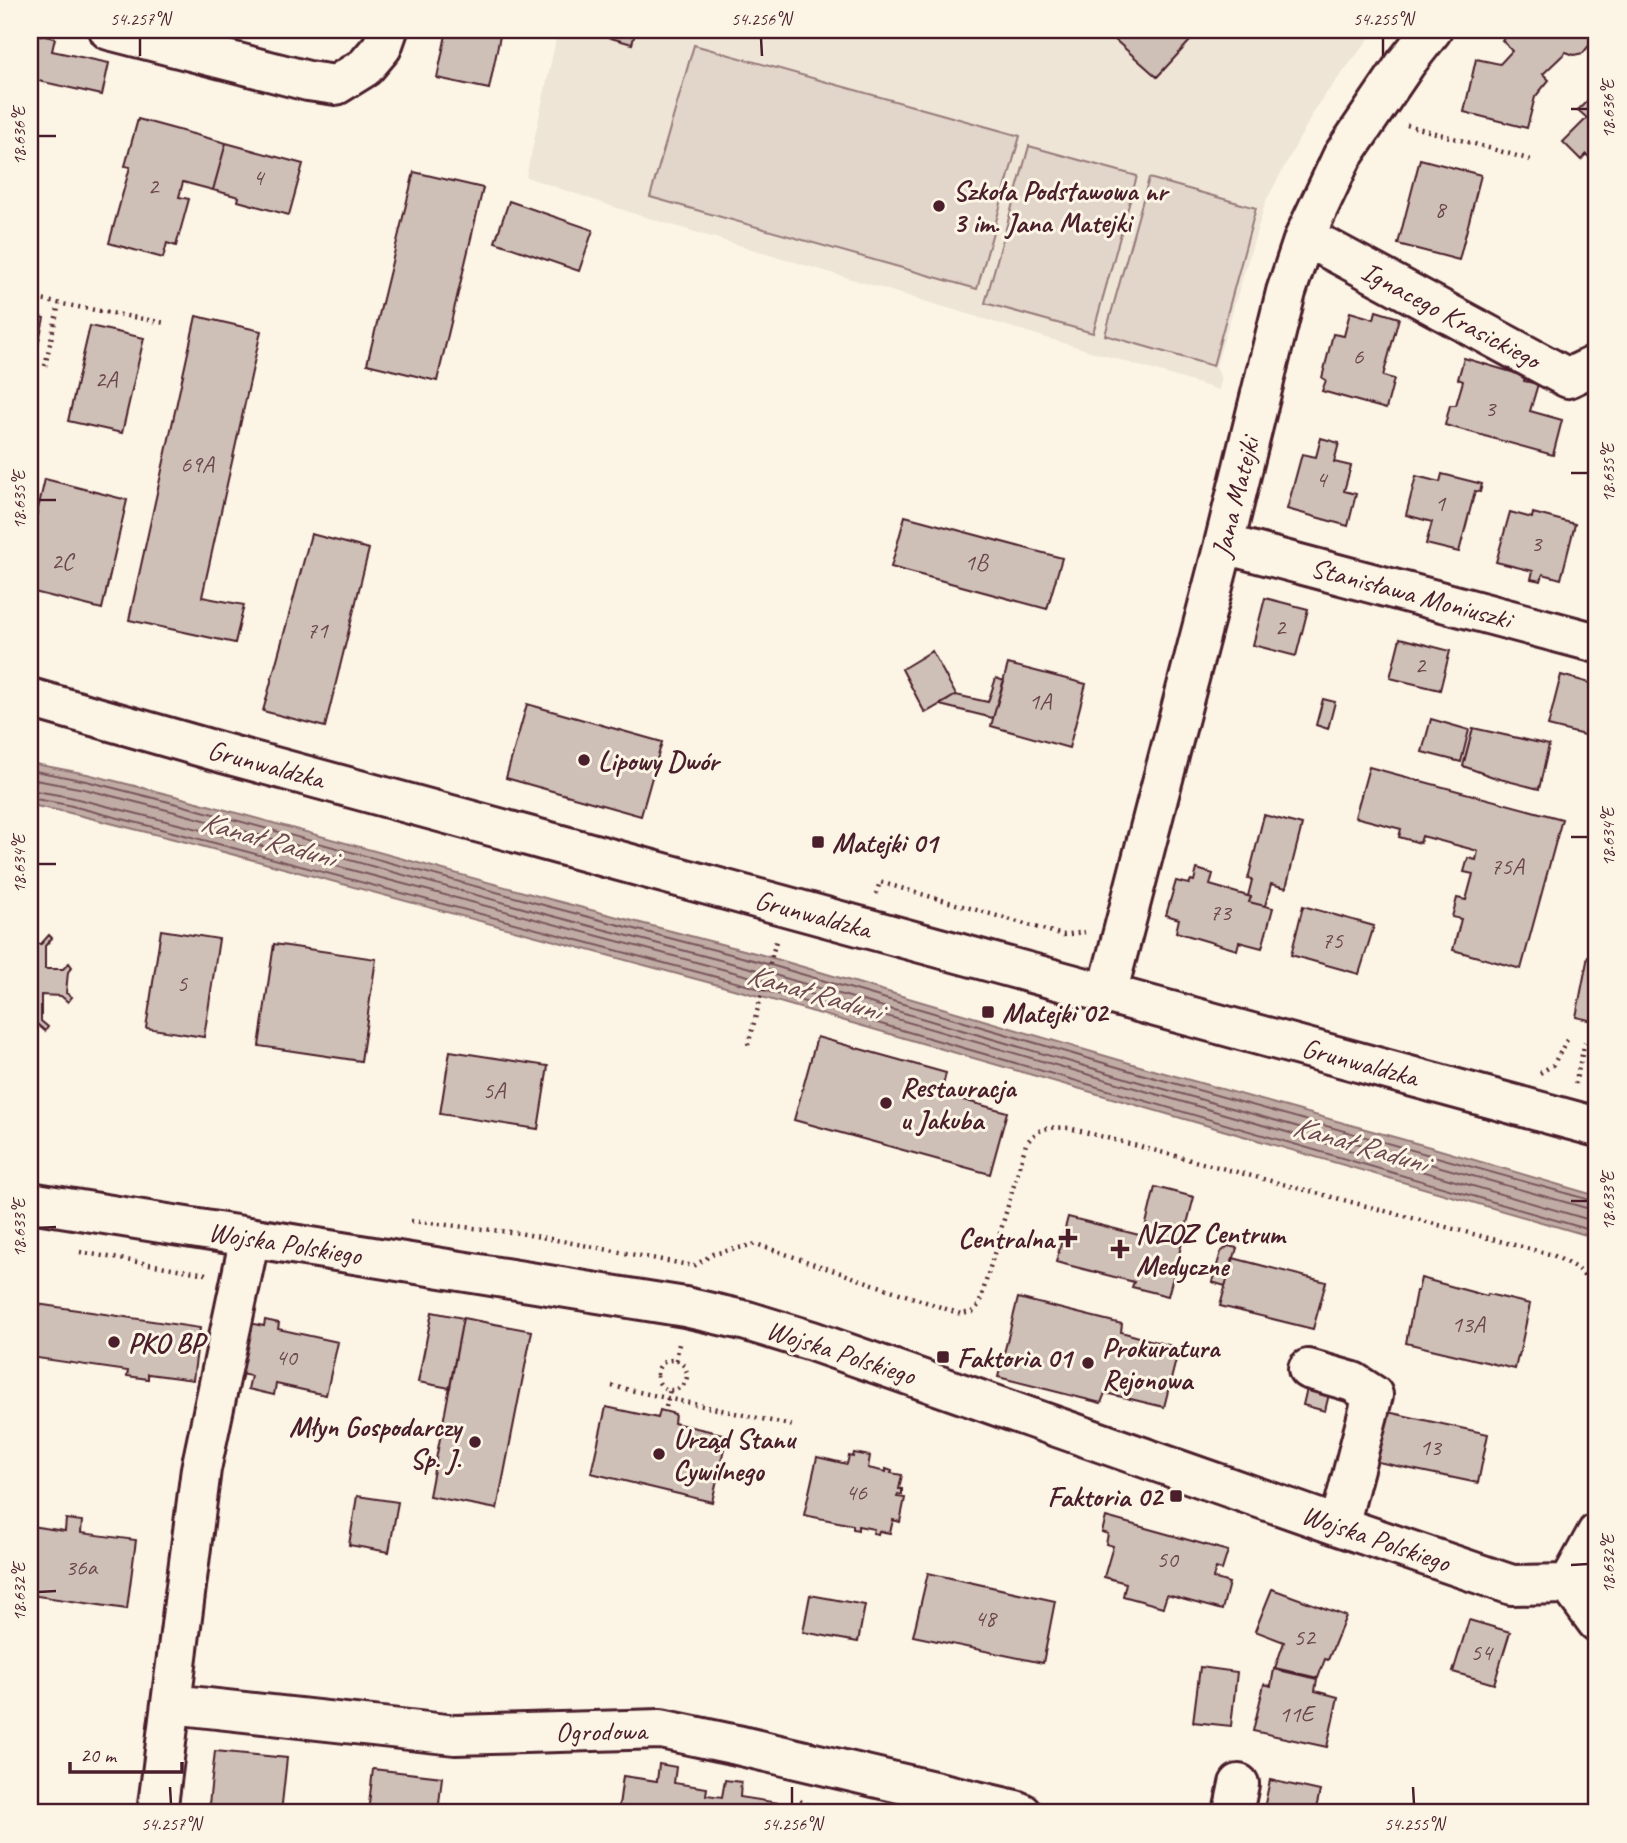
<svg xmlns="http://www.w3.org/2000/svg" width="1627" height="1843" viewBox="0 0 1627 1843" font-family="Caveat,sans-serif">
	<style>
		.built { fill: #eee5d7 }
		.green { fill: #e2d5ca; stroke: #967a7a; stroke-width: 2 }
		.water { fill: #c0aca5; stroke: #917474; stroke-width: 2 }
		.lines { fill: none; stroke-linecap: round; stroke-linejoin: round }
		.shore { stroke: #79575c; stroke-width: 2 }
		.building { fill: #cfc0b7; stroke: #4a1f2b; stroke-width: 2 }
		.minor-casing { stroke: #4a1f2b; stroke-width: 44 }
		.major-casing { stroke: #4a1f2b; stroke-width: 44 }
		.path { stroke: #4a1f2b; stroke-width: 4.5; stroke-dasharray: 2 5; stroke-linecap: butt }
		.minor { stroke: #fcf5e5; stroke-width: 38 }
		.major { stroke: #fcf5e5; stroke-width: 38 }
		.ticks { fill: none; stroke: #4a1f2b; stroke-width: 2.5 }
		.poi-dot { fill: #4a1f2b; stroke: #fcf5e5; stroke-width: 2.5 }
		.labels { text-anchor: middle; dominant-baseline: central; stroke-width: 6; stroke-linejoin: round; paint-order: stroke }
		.number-label { font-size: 24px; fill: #6b474e }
		.poi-label { font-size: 28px; font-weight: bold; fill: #4a1f2b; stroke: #fcf5e5; text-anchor: start }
		.street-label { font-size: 28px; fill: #4a1f2b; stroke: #fcf5e5 }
		.water-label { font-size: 30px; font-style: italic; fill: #6d4950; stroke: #fcf5e5 }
		.neatline { fill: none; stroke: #4a1f2b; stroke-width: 2.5 }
		.ticks-label { font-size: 18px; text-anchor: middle; fill: #4a1f2b }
	</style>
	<rect width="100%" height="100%" fill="#fcf5e5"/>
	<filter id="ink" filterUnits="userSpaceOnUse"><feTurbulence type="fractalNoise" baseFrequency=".0143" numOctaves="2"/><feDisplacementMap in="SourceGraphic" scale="14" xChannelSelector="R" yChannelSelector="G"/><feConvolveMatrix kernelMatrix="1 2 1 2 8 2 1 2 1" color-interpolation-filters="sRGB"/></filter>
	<g filter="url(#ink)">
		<!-- built -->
		<path class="built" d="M558 30H1376L1318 104 1266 201 1216 366 1221 379 1219 390 629 212 526 177Z"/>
		<!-- green -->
		<path class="green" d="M694 45 1020 136 977 289 650 197Z
			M1029 146 1137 176 1093 333 985 303Z
			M1149 178 1256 208 1213 366 1105 335Z"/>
		<!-- water -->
		<path class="water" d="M30 763 87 774 179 797 549 899 759 954 1143 1067 1430 1147 1597 1196V1241L1593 1237 748 993 190 843 66 812 30 805Z"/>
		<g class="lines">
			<!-- shore -->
			<path class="shore" d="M30 770 86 781 177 804 547 906 757 961 1141 1074 1597 1202
				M30 779 84 789 175 812 545 914 754 969 1139 1082 1597 1211
				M30 790 70 797 194 828 752 977 1597 1222
				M30 798 68 805 192 837 750 986 1597 1232"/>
		</g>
		<!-- building -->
		<path class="building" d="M447 30H491L490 34 500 36 489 89 437 78Z
			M606 30H636L632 44 604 36Z
			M1104 30H1200L1157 77Z
			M1512 30H1589L1592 36V42L1583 53 1574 55 1566 52 1543 74 1549 80 1535 97 1527 128 1464 112 1476 59 1500 64 1512 51 1502 40Z
			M30 33 55 38 52 51 109 63 102 95 30 79Z
			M1596 92 1597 93V166L1586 154 1581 160 1563 142 1587 118 1578 110Z
			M138 119 226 143 213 190 183 182 179 197 189 199 176 246 167 243 163 258 109 243 130 167 125 166Z
			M226 143 303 164 289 215 238 201 239 197 213 190Z
			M1420 159 1481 175 1459 260 1398 244Z
			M414 172 483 188 437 381 367 364Z
			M30 175 37 176 30 212Z
			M509 201 593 230 579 271 495 242Z
			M1376 311 1399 318 1383 376 1394 379 1386 409 1322 391 1326 380 1322 378 1333 334 1344 336 1350 312 1374 319Z
			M30 315 44 318 30 381Z
			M196 316 261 331 202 597 244 605 235 643 129 620Z
			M90 326 144 338 122 433 68 421Z
			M1464 358 1525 376 1524 381 1538 384 1530 411 1562 420 1553 455 1445 425 1450 405H1456L1463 381 1458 379Z
			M1321 438 1339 443 1334 462 1351 466 1344 491 1356 494 1348 526 1287 509 1302 454 1316 457Z
			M1442 474 1482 484 1480 492 1475 491 1459 552 1426 544 1432 522 1406 515 1416 476 1440 482Z
			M45 479 127 500 102 609 30 591V543Z
			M1510 512 1532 518 1533 513 1575 524 1561 579 1543 574 1541 581 1531 579 1533 571 1496 562Z
			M905 516 1062 558 1047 609 891 567Z
			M311 534 369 549 325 727 263 711Z
			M1265 598 1308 609 1296 656 1253 645Z
			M1400 638 1450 651 1440 690 1390 678Z
			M932 651 956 695 925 713 902 669Z
			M1008 664 1086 684 1069 748 991 726Z
			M1561 675 1597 685V731L1596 738 1548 726Z
			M996 678 1004 681 993 718 940 705 956 695 988 702Z
			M1323 699 1335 702 1328 729 1316 725Z
			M527 704 662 742 641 816 506 778Z
			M1431 719 1469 730 1461 762 1422 752Z
			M1473 728 1549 745 1539 789 1496 778 1463 766Z
			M1369 767 1562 819 1521 969 1453 950 1461 919 1452 917 1457 898 1466 900 1473 874 1464 872 1468 858 1476 860 1478 851 1422 836 1420 843 1399 837 1401 829 1355 817Z
			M1264 815 1302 825 1286 888 1271 884 1265 906 1249 902 1251 897 1248 896 1252 880 1248 879Z
			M1197 869 1213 874 1210 885 1251 897 1249 902 1273 908 1262 948 1239 942 1237 950 1176 932 1179 919 1166 915 1176 881 1189 884 1191 880 1194 881Z
			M1303 906 1374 926 1359 974 1291 955Z
			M161 930 219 939 204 1037 146 1028Z
			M49 935 52 938 45 946V969H63L69 963 72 967 68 972 66 993 72 997 68 1002 61 996 41 995V1021L48 1027 45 1031 37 1024H30V944H41Z
			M274 944 376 959 361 1061 259 1046Z
			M1588 956 1597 958V1022L1576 1017Z
			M817 1037 946 1073 941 1094 1007 1112 990 1174 794 1120Z
			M450 1051 548 1066 538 1129 440 1114Z
			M1155 1187 1194 1197 1168 1296 1132 1287 1134 1282 1056 1262 1068 1217 1143 1236Z
			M1228 1246 1237 1248 1225 1286 1212 1282 1221 1252Z
			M1233 1258 1326 1282 1313 1329 1220 1306Z
			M1421 1278 1487 1296 1488 1294 1530 1304 1519 1356H1518L1515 1369 1406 1343 1416 1291H1418Z
			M1018 1298 1122 1324 1121 1332 1179 1348 1164 1407 1105 1393 1101 1403 998 1377Z
			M30 1303 200 1328 193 1380 148 1374V1379L127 1376 128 1371 30 1357Z
			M432 1312 463 1318 450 1388 418 1382Z
			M463 1318 532 1331 497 1509 429 1496Z
			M265 1320 279 1323 278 1329 338 1342 326 1395 276 1384 274 1395 248 1389 251 1376 234 1373 244 1322 264 1326Z
			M1307 1388 1329 1394 1325 1411 1303 1405Z
			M606 1407 658 1418 660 1410 675 1414 674 1423 727 1435 712 1502 591 1473Z
			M1383 1411 1488 1434 1478 1483 1373 1461Z
			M854 1453 870 1456 868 1468 886 1472V1469L892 1471 891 1473 902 1475 899 1489H902V1495L898 1494 897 1497 905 1498 900 1522 893 1520 890 1533 879 1531 878 1534 873 1533 874 1529 858 1526V1530L853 1529V1525L804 1515 817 1457 847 1464 849 1456 853 1457Z
			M357 1496 398 1502 389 1552 349 1545Z
			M1106 1517 1228 1551 1222 1570 1216 1568 1213 1578 1229 1583 1222 1610 1167 1595 1163 1607 1123 1596 1126 1583 1104 1577 1113 1546 1106 1544 1108 1534 1102 1532Z
			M66 1519 82 1521 81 1533 136 1540 127 1609 30 1595V1526L65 1531Z
			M928 1573 1055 1601 1043 1663 913 1636Z
			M1272 1589 1346 1616 1328 1660 1325 1659 1318 1678 1275 1668 1284 1642 1255 1631Z
			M810 1595 865 1605 858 1642 803 1632Z
			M1469 1620 1510 1632 1494 1684 1453 1672Z
			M1200 1667 1237 1672 1231 1726 1193 1722Z
			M1274 1669 1317 1679 1315 1691 1338 1697 1327 1747 1253 1731 1264 1684 1271 1686Z
			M215 1751 287 1758 281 1813H208Z
			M659 1764 676 1767 674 1783 707 1788 706 1795 722 1797 725 1780 741 1782 740 1797 779 1803 778 1813H618L623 1776 657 1781Z
			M373 1769 442 1777 438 1813H368Z
			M1270 1780 1320 1791 1315 1813H1263Z"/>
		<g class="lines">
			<!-- minor casing -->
			<g class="minor-casing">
				<path id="minor" d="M109 30 308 81 336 85 365 67 382 47 388 30
					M1304 238 1327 248 1568 378 1597 364
					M1224 544 1597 643
					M1107 994 1224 544 1286 292 1304 238 1342 157 1406 63 1432 30
					M30 1202 685 1307 747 1321 812 1341 1339 1526 1512 1585 1569 1584
					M1308 1369 1353 1382 1373 1395 1339 1526
					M1569 1584 1597 1533
					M1569 1584 1597 1622
					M172 1704 455 1735 661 1729 737 1745 1015 1810 1022 1813
					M157 1813 201 1469 250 1237
					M1233 1813 1239 1784"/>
			</g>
			<!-- major casing -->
			<g class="major-casing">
				<path id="major" d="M30 698 223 753 1597 1127"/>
			</g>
			<!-- path -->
			<path class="path" d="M1407 125 1535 161
				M30 298 165 323
				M45 366 59 304
				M876 894 880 882 1063 935 1085 932
				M748 1045 776 941
				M1540 1073 1553 1065 1568 1038
				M1575 1084 1585 1042
				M411 1221 519 1233 694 1266 713 1254 756 1244 961 1314 972 1312 979 1305 1026 1144C1040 1126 1047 1127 1069 1128L1553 1255 1578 1269 1597 1291
				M80 1252 206 1274
				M676 1360 679 1344
				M657 1375a15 15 0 1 1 30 0a15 15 0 1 1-30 0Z
				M612 1386 794 1426
				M666 1407 670 1389
				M800 1801 816 1809 839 1813"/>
			<!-- minor -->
			<use href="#minor" class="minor"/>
			<!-- major -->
			<use href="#major" class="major"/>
		</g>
	</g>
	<!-- ticks -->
	<path class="ticks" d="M140 38V56M761 38 762 56M1383 38V56M1571 109H1588M38 136H56M1571 473H1588M38 500H56M1571 837H1588M38 864H56M1571 1201H1588M38 1228 56 1227M1571 1565 1588 1564M38 1592 56 1591M170 1787 171 1804M792 1787V1804M1413 1787 1414 1804"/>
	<!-- markers -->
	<g class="poi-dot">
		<circle cx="939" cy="206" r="7"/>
		<circle cx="584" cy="760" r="7"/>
		<rect x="811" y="835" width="14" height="14" rx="3.5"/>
		<rect x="981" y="1005" width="14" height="14" rx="3.5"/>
		<circle cx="886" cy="1103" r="7"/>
		<path d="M1064.5 1227.5h7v7h7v7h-7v7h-7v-7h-7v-7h7z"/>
		<path d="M1116.5 1238.5h7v7h7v7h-7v7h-7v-7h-7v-7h7z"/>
		<circle cx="114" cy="1342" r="7"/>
		<rect x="936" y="1350" width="14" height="14" rx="3.5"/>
		<circle cx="1088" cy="1363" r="7"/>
		<circle cx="475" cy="1442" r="7"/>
		<circle cx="659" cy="1454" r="7"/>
		<rect x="1169" y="1489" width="14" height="14" rx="3.5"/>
	</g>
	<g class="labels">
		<!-- number labels -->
		<g class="number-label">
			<text x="258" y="177">4</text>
			<text x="153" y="186">2</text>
			<text x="1440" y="209">8</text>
			<text x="1358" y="356">6</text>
			<text x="106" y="379">2A</text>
			<text x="1490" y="408">3</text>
			<text x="197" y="464">69A</text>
			<text x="1321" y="479">4</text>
			<text x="1440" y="503">1</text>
			<text x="1536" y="543">3</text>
			<text x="62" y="561">2C</text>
			<text x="976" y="562">1B</text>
			<text x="1280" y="627">2</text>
			<text x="317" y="630">71</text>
			<text x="1420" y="665">2</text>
			<text x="1040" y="701">1A</text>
			<text x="1507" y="866">75A</text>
			<text x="1220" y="912">73</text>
			<text x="1332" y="940">75</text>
			<text x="182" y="983">5</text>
			<text x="494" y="1090">5A</text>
			<text x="1468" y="1324">13A</text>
			<text x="286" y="1357">40</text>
			<text x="1430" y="1447">13</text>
			<text x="856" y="1492">46</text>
			<text x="1167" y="1559">50</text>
			<text x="81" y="1567">36a</text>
			<text x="985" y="1618">48</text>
			<text x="1304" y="1637">52</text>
			<text x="1481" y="1652">54</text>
			<text x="1296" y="1714">11E</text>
		</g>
		<!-- poi labels -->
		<g class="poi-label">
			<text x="953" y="190">Szkoła Podstawowa nr<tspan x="953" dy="32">3 im. Jana Matejki</tspan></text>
			<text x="598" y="760">Lipowy Dwór</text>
			<text x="832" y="842">Matejki 01</text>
			<text x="1002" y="1012">Matejki 02</text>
			<text x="900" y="1087">Restauracja<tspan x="900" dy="32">u Jakuba</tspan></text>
			<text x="1136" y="1233">NZOZ Centrum<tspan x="1136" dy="32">Medyczne</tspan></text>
			<text x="1054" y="1238" text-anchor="end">Centralna</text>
			<text x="128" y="1342">PKO BP</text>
			<text x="1102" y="1347">Prokuratura<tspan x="1102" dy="32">Rejonowa</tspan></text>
			<text x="957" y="1357">Faktoria 01</text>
			<text x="461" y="1426" text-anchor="end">Młyn Gospodarczy<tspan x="461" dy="32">Sp. J.</tspan></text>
			<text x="673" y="1438">Urząd Stanu<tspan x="673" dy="32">Cywilnego</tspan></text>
			<text x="1162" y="1496" text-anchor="end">Faktoria 02</text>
		</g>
		<!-- street labels -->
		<g class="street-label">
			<text transform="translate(1451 315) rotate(28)">Ignacego Krasickiego</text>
			<text transform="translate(1235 497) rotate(-76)">Jana Matejki</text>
			<text transform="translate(1411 593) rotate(15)">Stanisława Moniuszki</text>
			<text transform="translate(266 764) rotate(15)">Grunwaldzka</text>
			<text transform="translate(813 914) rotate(15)">Grunwaldzka</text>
			<text transform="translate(1360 1062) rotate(15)">Grunwaldzka</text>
			<text transform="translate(285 1243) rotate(9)">Wojska Polskiego</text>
			<text transform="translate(841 1352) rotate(18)">Wojska Polskiego</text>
			<text transform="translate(1376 1538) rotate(19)">Wojska Polskiego</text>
			<text transform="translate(601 1731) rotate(-1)">Ogrodowa</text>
		</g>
		<!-- water labels -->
		<g class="water-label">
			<text transform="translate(268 839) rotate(16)">Kanał Raduni</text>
			<text transform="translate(814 992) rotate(16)">Kanał Raduni</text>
			<text transform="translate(1360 1144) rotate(16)">Kanał Raduni</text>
		</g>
	</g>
	<!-- margin -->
	<rect width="1627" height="1843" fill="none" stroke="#fcf5e5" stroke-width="77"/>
	<!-- scale -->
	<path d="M70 1762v10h112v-10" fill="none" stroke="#4a1f2b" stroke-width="3.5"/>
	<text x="80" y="1762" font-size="21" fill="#4a1f2b" stroke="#fcf5e5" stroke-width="5" paint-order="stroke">20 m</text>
	<rect x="38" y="38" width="1550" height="1766" class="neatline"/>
	<g class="ticks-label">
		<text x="140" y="25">54.257°N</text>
		<text x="761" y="25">54.256°N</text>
		<text x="1383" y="25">54.255°N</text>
		<text transform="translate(1608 109) rotate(-90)" y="6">18.636°E</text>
		<text transform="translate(19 136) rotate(-90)" y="6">18.636°E</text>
		<text transform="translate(1608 473) rotate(-90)" y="6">18.635°E</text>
		<text transform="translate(19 500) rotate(-90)" y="6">18.635°E</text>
		<text transform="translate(1608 837) rotate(-90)" y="6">18.634°E</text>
		<text transform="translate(19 864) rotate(-90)" y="6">18.634°E</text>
		<text transform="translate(1608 1201) rotate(-90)" y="6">18.633°E</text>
		<text transform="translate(19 1228) rotate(-90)" y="6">18.633°E</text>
		<text transform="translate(1608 1564) rotate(-90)" y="6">18.632°E</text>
		<text transform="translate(19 1592) rotate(-90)" y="6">18.632°E</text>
		<text x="171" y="1830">54.257°N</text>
		<text x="792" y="1830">54.256°N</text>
		<text x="1414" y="1830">54.255°N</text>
	</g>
</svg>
